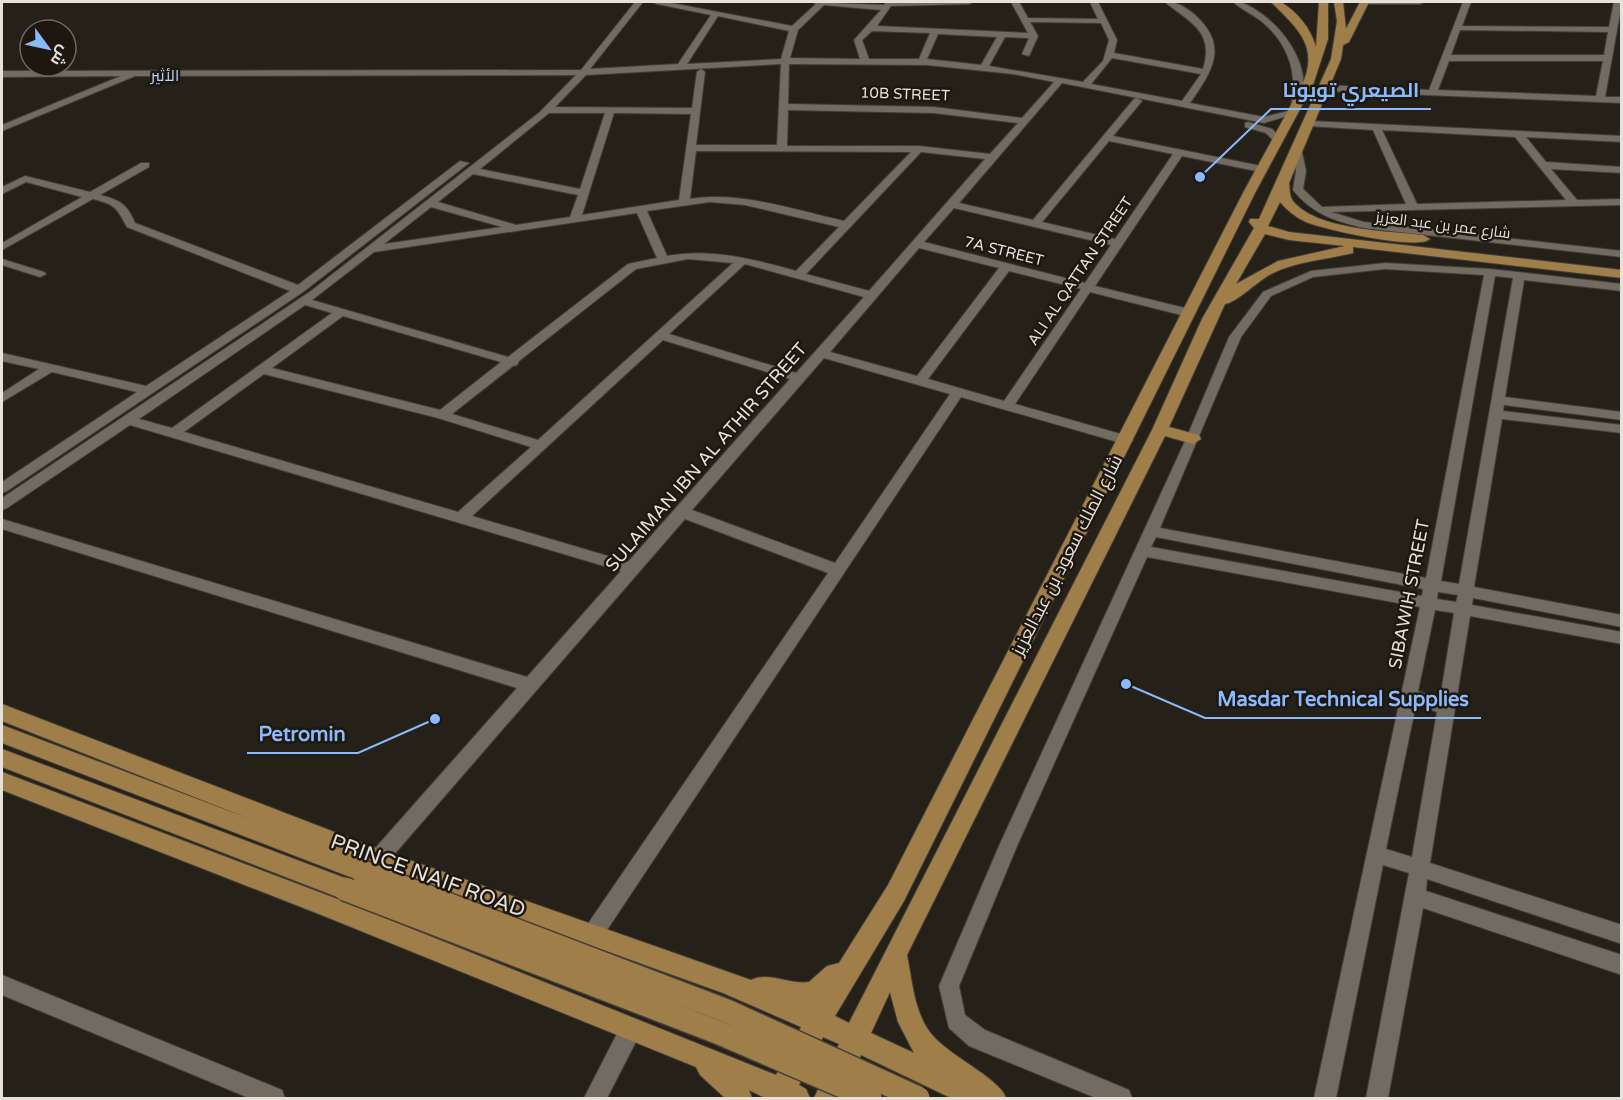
<svg xmlns="http://www.w3.org/2000/svg" width="1623" height="1100" viewBox="0 0 1623 1100" font-family="'Varela Round',Cairo,sans-serif">
	<style>
		.lines { fill: none; stroke-linecap: round; stroke-linejoin: round }
		.minor-casing { stroke: #423e38; stroke-width: 2 }
		.major-casing { stroke: #423e38; stroke-width: 2 }
		.minor { fill: #726b61; fill-rule: evenodd }
		.major { fill: #9f7e49; fill-rule: evenodd }
		.major-bridge-casing { stroke: #423e38; stroke-width: 26; stroke-linecap: butt }
		.major-bridge { stroke: #9f7e49; stroke-width: 23 }
		.labels { text-anchor: middle; dominant-baseline: central; stroke-width: 5; stroke-linejoin: round; paint-order: stroke }
		.far-street-label { font-size: 15px; fill: #e5e1db; stroke: #1d170f }
		.far-neighbourhood-label { font-size: 16px; fill: #b8d3f9; stroke: #1d170f }
		.street-label { font-size: 18px; fill: #e5e1db; stroke: #1d170f }
		.near-street-label { font-size: 21px; fill: #e5e1db; stroke: #1d170f }
		.leader { fill: none; stroke: #8abafc; stroke-width: 2 }
		.callout-dot { fill: #8abafc; stroke: #1d170f; stroke-width: 2 }
		.callout-label { font-size: 20px; text-anchor: middle; font-weight: bold; fill: #8abafc; stroke: #1d170f; stroke-width: 5; stroke-linejoin: round; paint-order: stroke }
	</style>
	<rect width="100%" height="100%" fill="#262118"/>
	<g class="lines">
		<!-- minor casing -->
		<g class="minor-casing">
			<path id="minor" d="M635 2H643L590 69 678 64 711 15 657 4 653 2H666L792 26 816 4 812 2 884 5 886 2H973L969 4 891 6 877 26 1028 33 1011 2H1019L1028 18 1098 19 1090 2H1098L1117 40 1114 53 1203 69C1215 31 1189 22 1165 2 1176 1 1185 7 1194 14 1230 46 1212 71 1190 103L1264 117 1292 110 1297 113 1264 123 1062 83 959 203 1033 220 1134 99 1137 98 1142 101 1113 136 1261 166 1266 169 1261 172 1182 156 1095 286 1193 310 1195 313 1189 317 1090 292 1015 404 1131 437 1133 440 1131 443H1121L961 397 599 942 592 944 585 942 582 935 585 928 828 573 685 519 385 865 378 868 371 865 368 859 371 853 517 688 2 529V519L527 677 621 571 130 425 7 508 2 510V498L311 291 540 112 576 75 135 76 2 131V125L121 76 2 77V71L581 70ZM824 5 881 10 854 40 860 59 790 58 798 30ZM718 16 789 31 781 59 687 64ZM1030 22 1101 23 1109 40 1103 61 1083 82 989 66 1005 37 1029 38 1022 54 1029 56 1038 36ZM872 31 930 33 919 59H869L862 40ZM938 34 997 37 981 65 927 59ZM1112 58 1201 74 1182 101 1091 84ZM781 64 777 145H696L705 72 701 69 697 72 692 108 555 107 586 75ZM789 64 927 65 1013 74 1054 82 1022 118 934 107 788 104ZM788 110 934 113 1018 123 990 154 919 146H787ZM549 113H605L580 189 480 169ZM614 113 691 114 679 200 582 215ZM1109 141 1173 154 1115 239 1042 222ZM696 151 911 152 844 221C794 210 741 191 690 199ZM921 152 985 159 869 291 806 274ZM473 174 578 195 570 217 516 225 438 202ZM710 202 745 205 839 227 796 271C753 259 711 248 667 256L647 211ZM431 207 502 227 384 244ZM954 208 1111 245 1085 283 924 242ZM637 213 657 258 628 264 508 357 312 300 374 252ZM919 248 999 268 917 376 830 352ZM688 259 733 263 538 440 452 414 513 366 517 365 519 361 636 269ZM745 264 864 297 796 373 669 334ZM1009 271 1081 289 1004 401 928 379ZM305 305 332 313 172 428 139 419ZM343 316 501 362 440 410 272 368ZM663 340 790 379 628 562 472 516ZM824 358 950 394 835 563 692 510ZM264 374 438 418 531 447 458 512 184 432Z
				M1233 2C1244 1 1253 8 1262 14 1290 35 1314 73 1299 108L1291 106C1298 72 1288 43 1261 21 1252 14 1241 9 1233 2Z
				M1360 2H1424L1420 4H1364Z
				M1463 2H1471L1462 26 1609 27 1614 2H1622L1605 97H1622V103L1325 91 1321 88 1325 85 1429 90ZM1460 30 1608 32 1604 55H1451ZM1449 61H1603L1596 96 1438 90Z
				M1311 121 1622 136V142L1526 137 1546 162 1622 167V173L1551 169 1577 200 1622 199V205L1331 212 1364 222 1622 251V257L1364 228C1335 221 1312 214 1293 190L1296 171 1294 150 1302 152 1306 171 1303 189 1322 207 1406 204 1373 130 1308 126V122ZM1382 130 1515 137 1566 200 1417 204Z
				M1248 122 1272 129 1282 139 1274 141 1266 133 1245 127V123Z
				M460 161 469 163 303 292 7 491 2 493V482L137 392 52 372 2 402V393L39 369 2 361V353L146 386 290 291 127 227C116 207 116 205 93 199L2 250V243L82 197 26 182 2 194V187L25 176 90 192 141 163H149V167L100 195C120 200 127 204 135 223L298 285Z
				M2 259 44 272 46 274 40 277 2 265Z
				M1385 263 1490 269 1622 284V291L1524 280 1505 397 1622 412V420L1504 405 1503 411 1622 425V433L1502 419 1474 587 1622 615V627L1473 598 1472 605 1622 632V644L1470 616 1430 863 1622 925V944L1427 879 1426 891 1622 955V975L1423 908 1388 1098H1366L1409 873 1383 865 1336 1098H1314L1420 607 1147 557 1017 846 959 986 965 1015 985 1030 1129 1090 1132 1098H1096L969 1046 949 1028 939 986 999 846 1186 439 1229 337 1263 292 1311 271ZM1385 269 1484 275 1426 578 1160 528 1241 337 1271 296 1313 277ZM1495 276 1513 278 1459 584 1441 581ZM1156 537 1423 589 1422 596 1151 547ZM1438 592 1458 595 1456 602 1437 599ZM1435 610 1454 613 1440 699 1418 691ZM1416 704 1437 712 1412 857 1386 849Z
				M2 975 282 1090 285 1098H249L2 995Z
				M631 1019 639 1022 642 1030 607 1098H584L623 1022Z"/>
		</g>
		<!-- major casing -->
		<g class="major-casing">
			<path id="major" d="M1271 2H1281C1298 13 1310 27 1316 47L1319 2H1328V39L1313 85 1255 193 904 901 835 1016 849 1023 1152 430 1202 319 1254 228 1249 222 1250 219H1259L1331 59 1337 21 1334 2H1343L1346 29 1360 2H1369L1349 42 1343 45 1341 59 1289 183C1290 189 1289 196 1293 201 1316 230 1388 231 1423 235L1430 239C1417 251 1323 229 1306 222 1295 217 1287 210 1280 202L1268 226 1289 232 1622 270V278L1353 247V253C1325 260 1297 261 1271 274 1259 280 1236 303 1225 304L1169 427 1199 435 1201 439 1193 444 1165 436 907 955C912 980 914 1010 929 1031 946 1055 1000 1078 1006 1098H951L861 1055 841 1098H814L839 1044 823 1037 799 1085 806 1089 810 1098H765L749 1090 752 1098H725L700 1075 696 1067 324 916 2 790V772L340 900 776 1075 801 1027 723 993 372 867 375 872 371 879 363 882 2 743V725L250 819 2 721V704L381 850 751 980C768 971 790 985 809 982L827 966 839 963 888 885 1243 193 1302 85C1320 46 1297 28 1271 2ZM1265 234 1289 240 1345 246 1278 261 1236 284ZM890 992 898 1022 914 1053 871 1033Z
				M2 749 353 881 357 889 353 897 345 900 2 767Z"/>
		</g>
		<!-- minor -->
		<use href="#minor" class="minor"/>
		<!-- major -->
		<use href="#major" class="major"/>
		<!-- major-bridge casing -->
		<g class="major-bridge-casing">
			<path id="major-bridge" d="M363 872 727 1011 918 1098
				M345 889 717 1032 870 1098"/>
		</g>
		<!-- major-bridge -->
		<use href="#major-bridge" class="major-bridge"/>
	</g>
	<g class="labels">
		<!-- far-street labels -->
		<g class="far-street-label">
			<text transform="translate(905 94) rotate(2)">10B STREET</text>
			<text transform="translate(1443 225) rotate(7)">شارع عمر بن عبد العزيز</text>
			<text transform="translate(1004 251) rotate(14)">7A STREET</text>
			<text transform="translate(1080 271) rotate(-56)">ALI AL QATTAN STREET</text>
		</g>
		<!-- far-neighbourhood labels -->
		<g class="far-neighbourhood-label">
			<text x="165" y="76">الأثير</text>
		</g>
		<!-- street labels -->
		<g class="street-label">
			<text transform="translate(706 457) rotate(-49)">SULAIMAN IBN AL ATHIR STREET</text>
			<text transform="translate(1067 555) rotate(-63)">شارع الملك سعود بن عبدالعزيز</text>
			<text transform="translate(1409 594) rotate(-79)">SIBAWIH STREET</text>
		</g>
		<!-- near-street labels -->
		<g class="near-street-label">
			<text transform="translate(428 876) rotate(20)">PRINCE NAIF ROAD</text>
		</g>
	</g>
	<!-- callouts -->
	<path class="leader" d="M1200 177L1271 109H1431M1126 684L1205 718H1481M435 719L358 753H247"/>
	<g class="callout-dot">
		<circle cx="1200" cy="177" r="6"/>
		<circle cx="1126" cy="684" r="6"/>
		<circle cx="435" cy="719" r="6"/>
	</g>
	<g class="callout-label">
		<text x="1351" y="97">الصيعري تويوتا</text>
		<text x="1343" y="706">Masdar Technical Supplies</text>
		<text x="302" y="741">Petromin</text>
	</g>
	<!-- border -->
	<rect width="1623" height="1100" fill="none" stroke="#e5e1db" stroke-width="6"/>
	<!-- north arrow -->
	<g transform="translate(48 48) rotate(123)"><circle r="28" fill="#1d170f" stroke="#6d6861" stroke-width="1.5"/>
	<path d="M0-4.5L10 22L0 15L-10 22Z" fill="#8abafc"/>
	<text y="-9" font-size="16" font-weight="bold" text-anchor="middle" fill="#e5e1db">ش</text>
	</g>
</svg>
